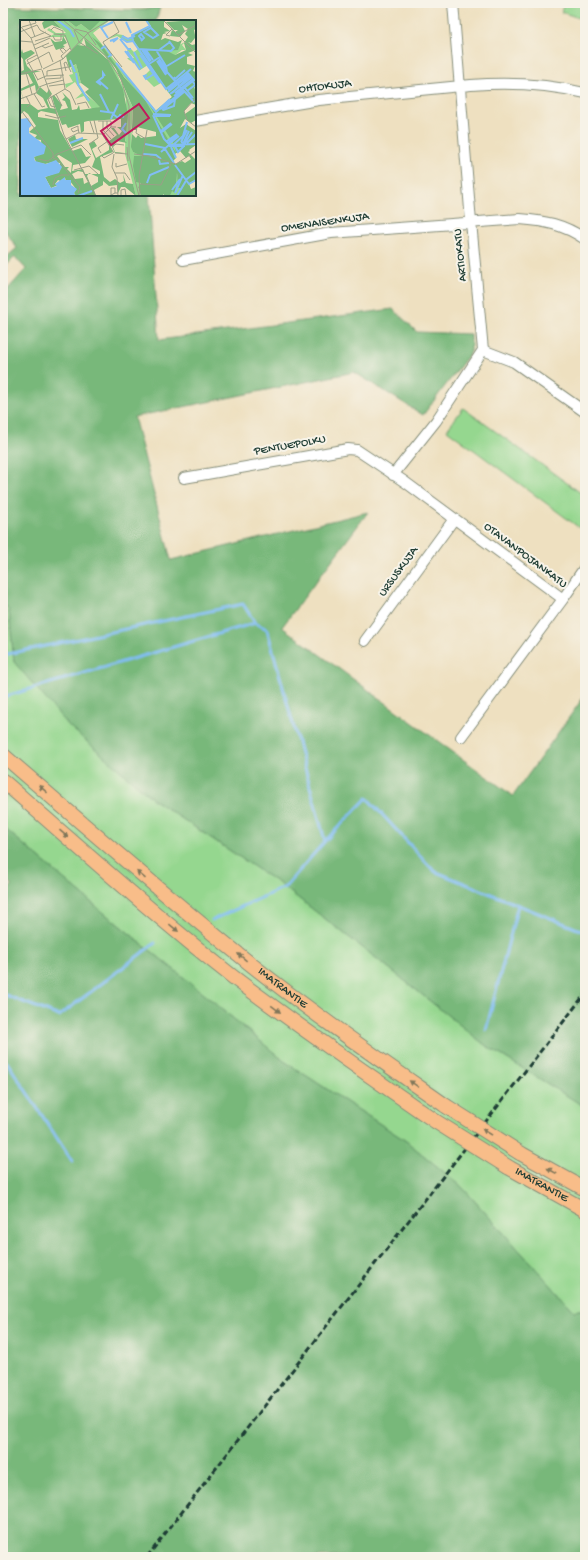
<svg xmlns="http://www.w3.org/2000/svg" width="588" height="1560" viewBox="0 0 588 1560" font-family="'Gochi Hand',sans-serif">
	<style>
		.green { fill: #95d78f; stroke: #5a8a62 }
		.forest { fill: #78b87a; stroke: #4c7a57 }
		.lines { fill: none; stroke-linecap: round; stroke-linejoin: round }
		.stream { stroke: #81bdf4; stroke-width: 3 }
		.minor-casing { stroke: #868e7a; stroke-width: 12 }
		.highway-casing { stroke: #868e7a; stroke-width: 16 }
		.minor { stroke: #fff; stroke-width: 10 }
		.highway { stroke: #f8bd89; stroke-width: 14 }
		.rail { stroke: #1f3d34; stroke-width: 3; stroke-dasharray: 6 3; stroke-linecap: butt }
		.highway-bridge-casing { stroke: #868e7a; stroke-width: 16; stroke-linecap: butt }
		.highway-bridge { stroke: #f8bd89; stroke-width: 14 }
		.oneway { fill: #81775a }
		.labels { text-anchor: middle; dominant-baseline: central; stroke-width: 4; stroke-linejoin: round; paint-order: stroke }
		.street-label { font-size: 12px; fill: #1f3d34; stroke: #f7f3e8 }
		.inset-river { fill: none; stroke: #81bdf4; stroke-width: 2 }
		.inset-road { fill: none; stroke: #9b9f88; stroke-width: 1 }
		.view { fill: #c2185b; fill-opacity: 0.15; stroke: #c2185b; stroke-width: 2 }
		.inset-edge { fill: none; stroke: #1f3d34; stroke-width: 2 }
	</style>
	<rect width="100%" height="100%" fill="#f7f3e8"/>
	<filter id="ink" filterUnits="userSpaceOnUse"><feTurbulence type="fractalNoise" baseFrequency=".025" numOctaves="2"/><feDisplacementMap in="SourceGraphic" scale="8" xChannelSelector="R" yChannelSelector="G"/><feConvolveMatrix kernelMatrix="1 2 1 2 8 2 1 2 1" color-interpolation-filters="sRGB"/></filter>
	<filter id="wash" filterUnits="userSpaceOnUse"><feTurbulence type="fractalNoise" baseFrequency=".012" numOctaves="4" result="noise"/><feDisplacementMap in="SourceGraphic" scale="16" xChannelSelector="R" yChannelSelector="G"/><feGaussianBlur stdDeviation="0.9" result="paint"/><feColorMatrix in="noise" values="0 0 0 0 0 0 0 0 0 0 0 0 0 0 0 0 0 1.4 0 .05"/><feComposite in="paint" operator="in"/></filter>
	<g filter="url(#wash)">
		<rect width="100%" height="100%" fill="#eee0c0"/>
		<!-- green -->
		<path class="green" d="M564 3H585V20L561 12Z
			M463 408 585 496V532L447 430Z
			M3 604 9 610 14 662 154 800 280 884 385 965 485 1045 585 1107V1309L574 1311 461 1186 406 1141 284 1061 204 994 98 908 3 827Z"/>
		<!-- forest -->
		<path class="forest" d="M3 6 141 10 160 7 156 21H21V195H149L159 340 393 309 417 332 471 334V352L423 415 354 372 134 417 171 560 368 512 282 627 513 796 585 695V1107L485 1045 385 965 280 884 154 800 69 726 14 662 9 610 3 604V285L8 289 26 269 15 257 3 269V260L17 248 3 228Z
			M3 827 98 908 204 994 284 1061 406 1141 461 1186 574 1311 585 1309V1557H3V896L12 885 3 877Z"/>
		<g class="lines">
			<!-- stream -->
			<path class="stream" d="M3 655 243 604 255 623 267 629 325 841
				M3 697 255 623
				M212 920 285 887 325 841 367 798 434 871 585 932
				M3 994 59 1016 155 943
				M486 1030 518 905
				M7 1062 72 1161"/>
		</g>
	</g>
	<g filter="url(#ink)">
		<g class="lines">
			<!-- minor casing -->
			<g class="minor-casing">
				<path id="minor" d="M195 121 319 100 471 85C509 82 547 84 585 93
					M183 260 331 233 520 219C545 221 563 224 585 239
					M483 350 514 362 585 412
					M393 475 436 421 483 350 471 222 453 3
					M184 478 348 449 357 450 405 482 563 599 461 737
					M563 599 585 567
					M365 641 454 519"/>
			</g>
			<!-- highway casing -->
			<g class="highway-casing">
				<g id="highway">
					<path id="s1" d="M3 755C84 825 164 895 248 962 312 1013 379 1059 446 1106"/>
					<path d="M3 781C79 847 154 915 233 977 299 1027 367 1074 435 1121"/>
					<path d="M520 1153 585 1189"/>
					<path id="s2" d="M508 1167 585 1210"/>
				</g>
			</g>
			<!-- minor -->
			<use href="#minor" class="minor"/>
			<!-- highway -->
			<use href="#highway" class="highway"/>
			<!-- rail -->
			<path class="rail" d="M147 1557 585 994"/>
			<!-- highway-bridge casing -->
			<g class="highway-bridge-casing">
				<path id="highway-bridge" d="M446 1106 520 1153
					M435 1121 508 1167"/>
			</g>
			<!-- highway-bridge -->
			<use href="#highway-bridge" class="highway-bridge"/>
		</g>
		<!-- one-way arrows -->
		<defs><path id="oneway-solid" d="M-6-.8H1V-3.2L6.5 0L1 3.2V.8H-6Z"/></defs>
		<g class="oneway">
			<use href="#oneway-solid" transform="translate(43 789) rotate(-139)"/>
			<use href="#oneway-solid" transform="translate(64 834) rotate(41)"/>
			<use href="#oneway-solid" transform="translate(141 875) rotate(-139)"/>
			<use href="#oneway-solid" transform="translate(174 928) rotate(39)"/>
			<use href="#oneway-solid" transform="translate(242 957) rotate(-141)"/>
			<use href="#oneway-solid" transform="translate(276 1009) rotate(37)"/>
			<use href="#oneway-solid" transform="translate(414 1084) rotate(-145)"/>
			<use href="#oneway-solid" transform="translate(487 1132) rotate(-148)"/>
			<use href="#oneway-solid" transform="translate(552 1171) rotate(-151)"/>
		</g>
	</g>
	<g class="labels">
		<!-- street labels -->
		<g class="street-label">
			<text transform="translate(325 87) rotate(-7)">OHTOKUJA</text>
			<text transform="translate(325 223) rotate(-8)">OMENAISENKUJA</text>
			<text transform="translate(461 255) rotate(-96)">ARTIOKATU</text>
			<text transform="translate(290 446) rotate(-10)">PENTUEPOLKU</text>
			<text transform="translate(525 556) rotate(37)">OTAVANPOJANKATU</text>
			<text transform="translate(399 572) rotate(-54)">URSUSKUJA</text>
			<text stroke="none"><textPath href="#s1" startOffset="364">IMATRANTIE</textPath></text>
			<text stroke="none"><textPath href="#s2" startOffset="38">IMATRANTIE</textPath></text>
		</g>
	</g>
	<!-- overview -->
	<g transform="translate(20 20)">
		<rect width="176" height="176" fill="#eee0c0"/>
		<path d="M33 0H47L56 7 61 4 70 11 80 0H90L73 13 135 91 152 77 141 63 134 67 126 59 124 56 131 49 141 63 113 21 107 22 97 16 88 19 96 14 103 15 108 19 111 17 150 34 147 31 165 22 162 25 166 30H162L151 38 165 46 174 66 148 89 166 124 155 134 144 122 115 70 91 41 113 88 111 119 113 132 121 134V163L118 167 121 176H116L105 134 106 79 86 37 64 18 61 24 52 31 45 17H29L34 14 27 10 29 8 36 13H46ZM111 29 114 32 118 29 128 45 120 50 115 43 109 40 107 38H114L107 30ZM56 44 61 63 58 64 64 73 81 87 72 89 64 76 55 79 62 73 55 62 46 68 45 64 53 62 49 55 53 54 51 48ZM156 153 162 168 157 176H150Z" fill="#95d78f"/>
		<path d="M25 0H33L42 9 32 5 24 9 22 3ZM47 0H80V1L70 11 61 4 56 7ZM125 0 144 1V7L150 11 144 12 147 13 143 14 141 20 145 18 158 22 162 20 158 30 147 31 155 35 166 30 164 23 168 17 165 14 168 9 162 5 165 11 160 17 150 16 152 10 155 12 158 10H154L146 2 176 0V9L174 10 176 20 175 18 171 23 168 22 172 25 176 24V30L168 33 173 35 167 37V44L175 46 173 51 176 52V66L174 68 176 69V85L171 83 164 91 165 94 176 86V100L171 103 165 99 160 108 166 104 176 111V125L169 130 173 134 170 131 168 132 176 140V160L169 164 171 169 176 167V176H157L161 168H158L157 153 155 173 152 171 150 176H144V174L142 176H121L118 167 121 163 116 162 113 146 114 136H122L113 132 111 127 113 88 96 49 72 17 81 24 104 57 125 80 156 133 154 124 126 80 106 57 97 44 136 91 152 77 114 21 112 15 131 6ZM117 107 136 112V116L121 118 118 115 116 118 112 114 113 110H117ZM160 131 166 138 169 136 171 139 165 143 162 141 155 144 153 141 156 138 154 134ZM43 16 47 23 43 25 45 27 36 30 30 18 35 22 42 21ZM64 18 88 40 103 69 108 95 105 121 107 123 97 121 93 127 95 132 105 133H95L89 121 97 115 91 108H94L99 115 102 111 97 107H101V99L68 101 64 102V111L61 113 60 104 48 108 46 104 42 105 34 84 32 76 34 75 42 85 40 90 48 88 45 81 42 80 45 77 42 72 50 80 52 90 57 89 59 85 60 90 80 87 65 72 69 69 61 63 56 44 49 48 46 36 43 38 57 25 66 26ZM2 29 3 33 11 30 15 33 5 40 7 46 12 51H21L13 53 19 67 16 72 15 65 1 71 5 84 0 69 13 63 8 54 0 55V52L4 50 3 39 0 36ZM20 67 27 73 29 69 32 74 27 80 30 88 36 89 40 110 52 131 61 128 66 137 71 136 65 143 53 145 52 151 63 149 65 154H80V151L72 147 75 139 69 124 74 121 77 126 72 129 76 138 89 130V123L93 132 80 137 84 157 90 162 95 159 100 163 104 161 103 154 106 163 113 164 116 176 105 167H101L98 173 97 165 89 166 83 161V165L74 170 76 176H56L54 173 56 169 50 161H45L46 158 43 162 38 160 35 164 38 165 31 168 25 157 39 152 40 143 33 142 25 144 16 142 14 137 22 133 21 120 14 119 17 115 9 112 16 106 8 94 4 91 0 95V84H10L18 90 28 88 23 78 16 73ZM21 91 36 94 38 100 18 97V93ZM39 135 52 143 51 153 47 149 49 147H45L37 136ZM58 151 63 152 68 162 64 164 63 158 55 159 52 154ZM69 153 78 157V162L71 166 67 156ZM55 115 56 119H68L52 127 48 119Z" fill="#78b87a" fill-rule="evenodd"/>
		<path d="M8 98 12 105 9 108V113L26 126 24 134 14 137 15 141 26 144 36 140 42 147 39 153 25 157 31 168 37 166 35 164 45 157V160H51V165L57 169 54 173 56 176H0V99Z" fill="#81bdf4"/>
		<path class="inset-river" d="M37 0 50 10 54 17M126 0 130 6 112 15 113 21 146 69 171 49M106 2 111 13M80 6 88 18M82 7 93 2M131 8 138 15 133 18 124 12ZM102 16 108 19 115 16M101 18 107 22 113 21M100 19 108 29H111M90 21 98 18 93 22M121 21 124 18 121 14 119 16 122 20M81 29 85 26 91 35 88 37M118 29 151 31 154 28 149 21M122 30 130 42M124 30 131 41M126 30 133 40M136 30 146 46 147 52 174 82M139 30 150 22M105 31 114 43M107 31 120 50M114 32 122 48M120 35 140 63M139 39 146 49M50 40 55 52M138 40 147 54M137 41 146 55M96 43 136 92 150 79M129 44 140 37M147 46 165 35M56 53 58 64 69 81M127 55 124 56 126 59 134 54M154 57 155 59 165 50M79 61 88 69M81 65 77 62 83 57V53L85 56M165 68 173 78M148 70 168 54M167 71 175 65 173 62M148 72 169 55M152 73 171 55M155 73 173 59M80 74 89 92M150 74 172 57M154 76 174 60 167 52M140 89 163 71M142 90 164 72M143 90 154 86 155 79M80 91 94 93 98 84M133 94 151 95M133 95 144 119 149 124M134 96H150M91 99 93 94 98 98 100 95 104 97M106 103 102 109 107 114M141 111 151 103M142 112 152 104M163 116 167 102M147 121 157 114M161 122 165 123 172 112M161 122 167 110M164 122 169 111M50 123 63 118M148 123 158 115M167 123 176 114M125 124 145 128M149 124 159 116M153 125 163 116M149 126H165M155 126 158 132 164 126M151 127 156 138M145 129 154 143M141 132 149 125 176 124M123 134 136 135 141 139M139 140 140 144 149 143M155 145 169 164 176 160M127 163 130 155 149 147M152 170 160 159M155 173 163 155M58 176 72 171M157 176 167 159 176 152"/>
		<path class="inset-road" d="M9 0 15 17M43 0 85 35 101 59 109 86V136L119 176M143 0 176 33M0 6 11 18 22 48M2 7 16 3 15 0M55 9 67 12 76 25M31 10 34 7 43 11V14M54 10 59 22M0 12 17 5 20 10 31 16M34 14 45 15 51 30M158 15 176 5M33 16 35 20H41V14M150 16 146 15 152 9M11 18 26 12M0 21 12 22M15 21 31 16M59 22 78 34M84 24 83 22 99 12 93 0M84 24 102 47M14 25 30 18M22 26 25 28 33 25M15 29 29 23M43 33 40 29 43 28 46 31M17 35 7 40 18 60M0 38 1 52M43 39 41 36 50 28M40 40 45 69M7 44 29 32 33 42M23 49 43 39 68 13 89 0M22 50 44 115 76 176M46 51 44 43 46 42 51 52M6 53 12 74M0 54 22 49M27 56V51L48 47M26 59 41 58V55M17 60 26 56 44 55M29 66 45 64M45 69 50 72 56 85M14 74 22 87 25 86M36 74 42 86M6 76 10 84 7 87M176 78 164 91 167 100 176 107M0 79 16 73 19 67 27 64 44 60M57 84 66 82 69 88M35 87 31 86 28 79 45 69M0 89 33 133V138L38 140 60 167 58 173M25 95 37 98 46 96M70 101 74 113M78 101H91V107M83 101V110L91 119M87 101V108L94 116M117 107 116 113 126 119M58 110 53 112 51 109 58 106V108L59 113M83 115 91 107H96M46 119 58 113 82 114 94 133M69 124 78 118 74 100M92 127 96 124 104 125M107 127 108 141M81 133 78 128 88 121M95 133 108 134M94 134 92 147 97 158 98 176M114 134 129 136 156 144 176 131M82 136 84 138 93 133M18 139 28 141 37 134 61 125 71 135M96 143V147L107 144M54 150 69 146 78 154M95 153H105L110 160M120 164 141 165 151 144M33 165 35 158 41 155H49M95 173 91 175V168H95V173H98M120 175 119 156 127 110M101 176V170L105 169 106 176"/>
		<path class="view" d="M119 84 129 98 91 125 81 111Z"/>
		<rect width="176" height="176" class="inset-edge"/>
	</g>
	<!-- margin -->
	<rect width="588" height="1560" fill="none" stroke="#f7f3e8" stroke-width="16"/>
</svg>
